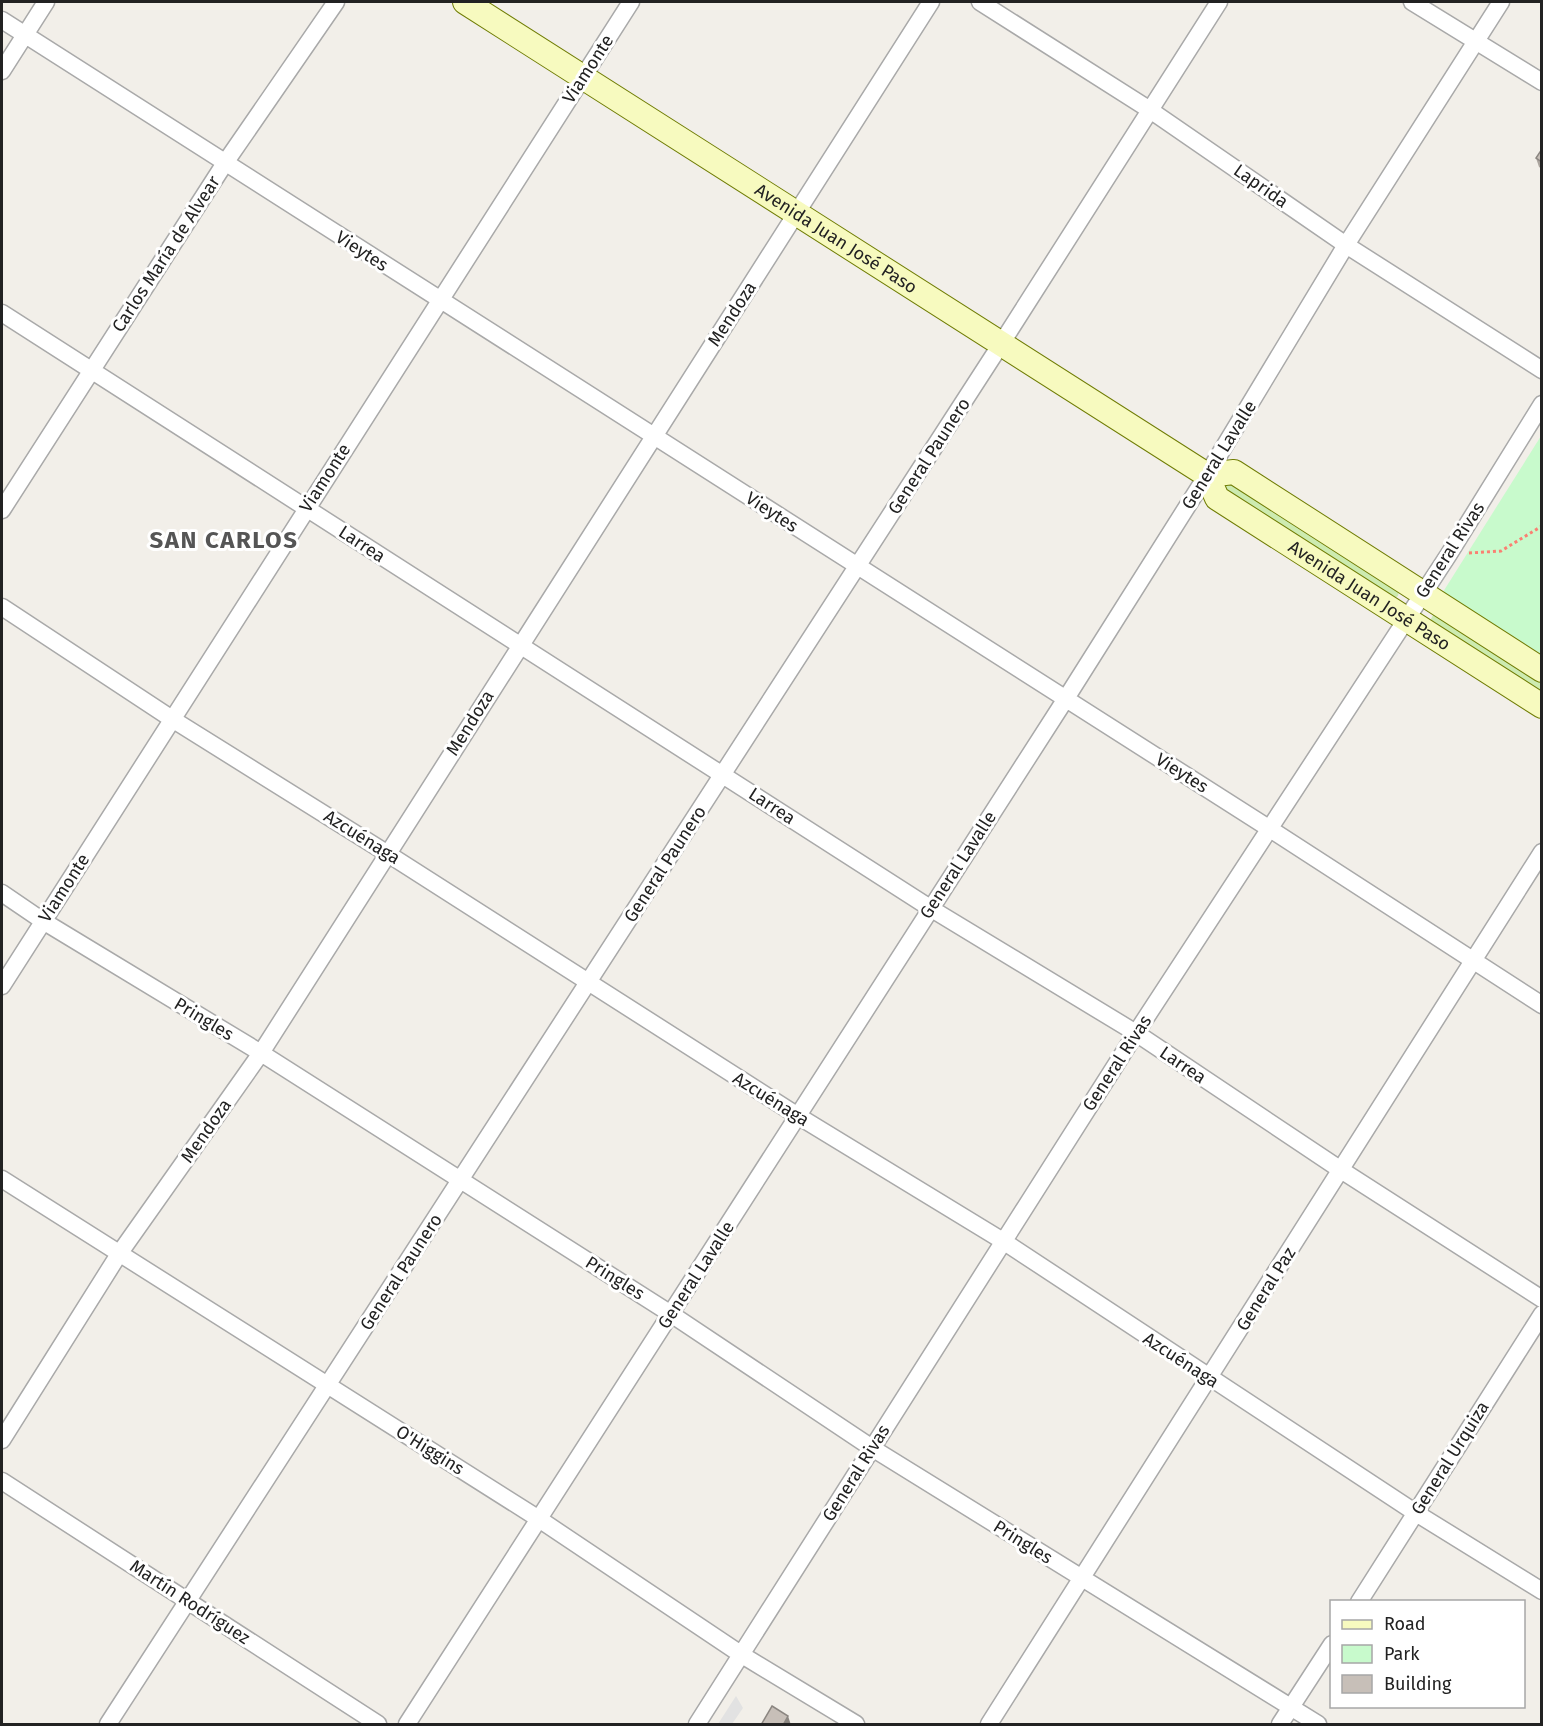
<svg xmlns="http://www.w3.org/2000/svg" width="1543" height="1726" viewBox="0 0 1543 1726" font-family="'Fira Sans',sans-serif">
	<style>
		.grass { fill: #cdebb0 }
		.park { fill: #c8facc }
		.parking { fill: #e2e2e2 }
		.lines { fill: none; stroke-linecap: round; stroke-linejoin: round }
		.minor-casing { stroke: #a9a9a9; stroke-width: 19 }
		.secondary-casing { stroke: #707d05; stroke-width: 26 }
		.path { stroke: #fa8072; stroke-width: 3; stroke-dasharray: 3 3; stroke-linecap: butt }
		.minor { stroke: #fff; stroke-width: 16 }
		.secondary { stroke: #f7fabf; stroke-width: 24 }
		.wall { fill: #aba49e }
		.shaded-wall { fill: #8b8681 }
		.building { fill: #c7bfb8; stroke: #8b8681; stroke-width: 1.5 }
		.labels { text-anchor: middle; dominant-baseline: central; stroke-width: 6; stroke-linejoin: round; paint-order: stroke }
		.street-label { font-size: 18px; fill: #222; stroke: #fff }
		.district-label { font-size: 24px; font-weight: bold; letter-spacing: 1.5px; fill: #555; stroke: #fff }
	</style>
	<rect width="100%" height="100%" fill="#f2efe9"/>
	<!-- grass -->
	<path class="grass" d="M1224 478 1399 591 1398 596 1393 599 1221 492Z
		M1434 613 1541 678V698L1430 621Z"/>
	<!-- park -->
	<path class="park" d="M1541 436V654L1443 592Z"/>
	<!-- parking -->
	<path class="parking" d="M736 1696 743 1708 732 1724H718Z"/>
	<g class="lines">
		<!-- minor casing -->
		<g class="minor-casing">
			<path id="minor" d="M980 2 1150 110 1346 245 1542 370
				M1412 2 1542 82
				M2 20 1270 829 1542 1005
				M2 71 46 2
				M2 313 930 908 1136 1033 1341 1170 1542 1299
				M2 510 225 163 336 2
				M2 607 172 719 388 854 798 1116 1003 1241 1416 1513 1542 1591
				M2 893 43 921 261 1053 671 1314 872 1448 1318 1724
				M2 986 631 2
				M2 1179 539 1519 742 1655 856 1724
				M2 1440 119 1254 261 1053 931 2
				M2 1481 378 1724
				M1359 1602 1542 1314
				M108 1724 1001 344 1219 2
				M407 1724 1065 700 1207 475 1346 245 1501 2
				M697 1724 1136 1033 1449 554 1542 404
				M989 1724 1542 852
				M1280 1724 1332 1644"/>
		</g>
		<!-- secondary casing -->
		<g class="secondary-casing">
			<g id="secondary">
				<path id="s1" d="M465 2 1207 475 1217 498 1542 706"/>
				<path d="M1207 475 1234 472 1542 670"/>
			</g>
		</g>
		<!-- path -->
		<path class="path" d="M1469 553 1501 551 1542 526"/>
		<!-- minor -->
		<use href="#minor" class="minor"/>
		<!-- secondary -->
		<use href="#secondary" class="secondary"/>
	</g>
	<!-- wall -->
	<path class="wall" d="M1542 149V169L1539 167 1536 158Z"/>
	<!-- shaded-wall -->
	<path class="shaded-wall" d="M788 1716 791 1725H783Z"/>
	<!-- building -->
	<path class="building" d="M1542 149V162L1536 158Z
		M772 1706 788 1716 783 1725H761Z"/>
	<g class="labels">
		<!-- street labels -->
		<g class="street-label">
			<text transform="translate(588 69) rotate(-57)">Viamonte</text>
			<text transform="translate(1261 186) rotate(35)">Laprida</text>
			<text stroke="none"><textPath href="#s1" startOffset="440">Avenida Juan José Paso</textPath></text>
			<text transform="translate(362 251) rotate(33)">Vieytes</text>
			<text transform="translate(166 254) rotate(-57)">Carlos María de Alvear</text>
			<text transform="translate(732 314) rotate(-57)">Mendoza</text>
			<text transform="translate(1219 455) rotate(-58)">General Lavalle</text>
			<text transform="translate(929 456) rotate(-57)">General Paunero</text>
			<text transform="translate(325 478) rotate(-57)">Viamonte</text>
			<text transform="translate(772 512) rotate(33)">Vieytes</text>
			<text transform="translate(362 544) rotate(33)">Larrea</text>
			<text transform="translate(1450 550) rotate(-57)">General Rivas</text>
			<text stroke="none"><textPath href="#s1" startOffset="1086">Avenida Juan José Paso</textPath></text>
			<text transform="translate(470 723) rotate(-58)">Mendoza</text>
			<text transform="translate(1182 773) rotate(32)">Vieytes</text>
			<text transform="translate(772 806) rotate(33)">Larrea</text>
			<text transform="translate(362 837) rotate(32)">Azcuénaga</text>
			<text transform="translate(665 864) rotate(-57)">General Paunero</text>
			<text transform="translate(958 865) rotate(-57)">General Lavalle</text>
			<text transform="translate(64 888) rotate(-57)">Viamonte</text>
			<text transform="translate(204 1019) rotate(31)">Pringles</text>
			<text transform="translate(1117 1063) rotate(-57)">General Rivas</text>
			<text transform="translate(1183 1065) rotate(34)">Larrea</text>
			<text transform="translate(771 1099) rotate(32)">Azcuénaga</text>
			<text transform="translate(206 1131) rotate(-55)">Mendoza</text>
			<text transform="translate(401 1272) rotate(-57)">General Paunero</text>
			<text transform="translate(696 1275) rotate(-57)">General Lavalle</text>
			<text transform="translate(615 1278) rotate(32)">Pringles</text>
			<text transform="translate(1266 1289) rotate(-58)">General Paz</text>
			<text transform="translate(1181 1360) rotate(33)">Azcuénaga</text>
			<text transform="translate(430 1450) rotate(32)">O'Higgins</text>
			<text transform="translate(1450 1458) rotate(-58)">General Urquiza</text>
			<text transform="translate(856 1473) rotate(-58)">General Rivas</text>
			<text transform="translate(1023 1542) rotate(32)">Pringles</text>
			<text transform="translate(190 1602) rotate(33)">Martín Rodríguez</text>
		</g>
		<!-- district labels -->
		<g class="district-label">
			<text x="224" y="540">SAN CARLOS</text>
		</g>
	</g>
	<!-- border -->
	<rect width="1543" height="1726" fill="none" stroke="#222222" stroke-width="6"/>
	<!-- legend -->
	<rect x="1330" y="1600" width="195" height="108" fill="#ffffff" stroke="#a7a7a7" stroke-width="1.5"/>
	<rect x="1342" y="1620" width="30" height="9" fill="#f7fabf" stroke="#a7a7a7" stroke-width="1.5"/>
	<text x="1384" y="1630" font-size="18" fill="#222222">Road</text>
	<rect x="1342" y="1645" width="30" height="18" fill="#c8facc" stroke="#a7a7a7" stroke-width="1.5"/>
	<text x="1384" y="1660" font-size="18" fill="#222222">Park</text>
	<rect x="1342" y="1675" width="30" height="18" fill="#c7bfb8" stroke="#a7a7a7" stroke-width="1.5"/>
	<text x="1384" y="1690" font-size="18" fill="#222222">Building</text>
</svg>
